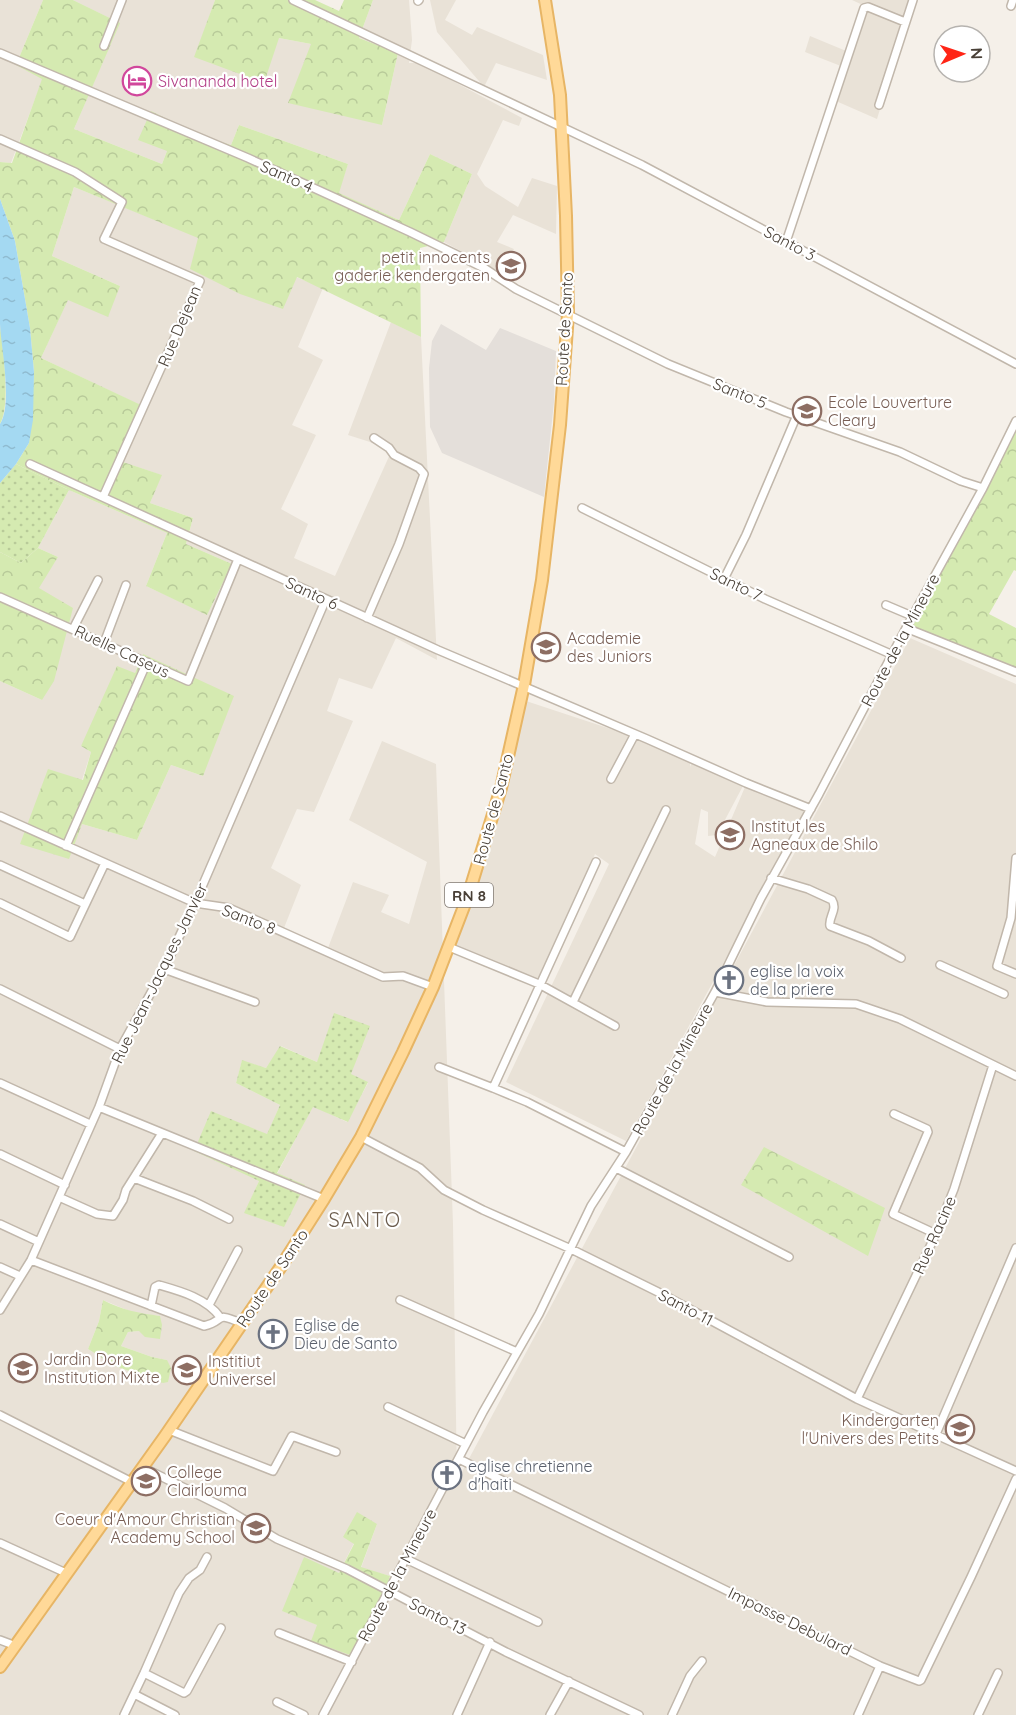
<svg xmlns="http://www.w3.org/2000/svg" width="1016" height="1715" viewBox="0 0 1016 1715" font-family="Quicksand,sans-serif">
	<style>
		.residential { fill: #e9e2d7; fill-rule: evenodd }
		.industrial { fill: #e4dfda }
		.grass { fill: url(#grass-dots) }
		.forest { fill: url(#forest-crowns) }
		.water { fill: url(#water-ripples) }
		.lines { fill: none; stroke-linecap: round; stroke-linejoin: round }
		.street-casing { stroke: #c1b7ab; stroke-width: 10 }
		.primary-casing { stroke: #e7b565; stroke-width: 14 }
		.street { stroke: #fff; stroke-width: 7 }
		.primary { stroke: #ffd998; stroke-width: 10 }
		.labels { text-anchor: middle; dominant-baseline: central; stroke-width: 4.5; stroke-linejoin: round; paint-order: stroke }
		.shield { fill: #fff; stroke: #807973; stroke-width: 1.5 }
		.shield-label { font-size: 15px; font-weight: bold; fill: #494037 }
		.hotel-label { font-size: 16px; fill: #b23c85; stroke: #fff; text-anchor: start }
		.street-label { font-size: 16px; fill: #494037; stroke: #fff }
		.education-label { font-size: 16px; fill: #785e54; stroke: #fff; text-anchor: start }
		.worship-label { font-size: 16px; fill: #5b616d; stroke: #fff; text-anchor: start }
		.quarter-label { font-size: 20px; letter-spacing: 1.5px; fill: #6c5d4e; stroke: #fff }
	</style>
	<defs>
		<pattern id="grass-dots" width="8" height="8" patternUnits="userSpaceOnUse" patternTransform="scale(1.5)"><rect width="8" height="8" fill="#d5eab1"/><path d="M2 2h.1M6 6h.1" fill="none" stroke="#b8ca99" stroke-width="1.8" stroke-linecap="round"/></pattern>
		<pattern id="forest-crowns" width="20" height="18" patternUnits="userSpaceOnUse" patternTransform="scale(1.5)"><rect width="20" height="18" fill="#d5eab1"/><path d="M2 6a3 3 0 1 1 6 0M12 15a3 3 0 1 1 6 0" fill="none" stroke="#b8ca99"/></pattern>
		<pattern id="water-ripples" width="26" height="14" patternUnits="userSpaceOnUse" patternTransform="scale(1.5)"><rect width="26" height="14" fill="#a4d9f2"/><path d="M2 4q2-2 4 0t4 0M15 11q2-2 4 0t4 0" fill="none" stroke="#8fbbd0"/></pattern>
	</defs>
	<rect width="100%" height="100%" fill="#f5f0e9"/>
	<!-- residential -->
	<path class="residential" d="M0 0H43L16 65 43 78 11 163 0 162Z
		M73 0H215L195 57 279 38 311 44 382 125 398 53 359 38 373 0H409L412 40 409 63H419L522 118 519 126 503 120 477 174 485 186 518 207 532 178 557 186 556 234 513 215 497 242 514 249 502 273 444 242 472 174 430 154 399 220 338 193 348 164 239 125 231 145 197 134 167 151 162 164 74 129 119 23Z
		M430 0H456L445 20 472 35 477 27 543 55 547 80 496 63 484 87 437 32Z
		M852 0H913L877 119 836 101 846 68 805 52 810 36 851 53 867 7Z
		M74 187 323 288 298 347 323 360 292 425 316 435 281 509 308 524 294 558 335 576 391 452 370 442 348 435 391 322 421 337 437 660 396 638 372 689 339 678 327 711 353 721 314 812 297 809 271 868 301 885 284 928 328 948 353 882 389 895 381 912 409 924 427 862 349 820 382 741 436 764 453 1224 457 1481 910 638 1016 684V1715H0V681L42 700 38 587 58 557 38 548 69 490 167 533 146 586 207 614 232 564 186 544 193 518 150 503 161 475 117 460 140 405 41 358 68 299 120 286 52 256ZM143 655 203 776 171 765 137 840 82 824V780L91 752 81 746 135 673ZM369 1027 350 1074 368 1083 347 1122 313 1106 277 1174 245 1213 259 1181 267 1135 280 1105 236 1083 242 1061 266 1068 281 1046 317 1062ZM103 1300 134 1313 160 1316 139 1331 128 1332 121 1346 152 1357 167 1360 143 1376 115 1366 88 1349 99 1321ZM377 1524 361 1568 390 1576 384 1593 312 1641 318 1625 283 1611 304 1558 339 1573 354 1543Z
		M523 700 635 737 690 761V767L692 762 744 784 717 835 708 836V812L701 809 695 844 715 857 745 787 807 810 626 1141 506 1082 609 864 595 854 539 983 455 948 472 898Z"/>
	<!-- industrial -->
	<path class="industrial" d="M441 324 486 350 500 328 556 351 554 402 544 497 442 453 430 427 429 368 432 341Z"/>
	<!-- grass -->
	<path class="grass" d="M0 325C3 347 11 406 0 424Z
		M16 464 69 490 38 548 21 563 0 552V483Z
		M334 1013 370 1026 351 1074 368 1082 348 1122 313 1107 277 1173 305 1185 284 1227 244 1213 259 1181 194 1151 211 1111 267 1134 280 1105 236 1083 242 1060 266 1068 280 1046 317 1062Z"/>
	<!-- forest -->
	<path class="forest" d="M43 0H73L120 23 74 129 162 164 167 151 138 140 151 111 197 134 231 145 239 125 348 164 339 193 399 220 430 154 472 174 444 242 420 248 421 337 297 277 283 309 240 294 190 269 198 238 74 187 52 256 120 286 108 317 68 300 41 358 141 405 117 460 162 475 150 503 193 518 186 544 232 564 207 615 146 586 167 533 69 490 16 464 29 443 34 372 30 328 15 241 0 199V162L12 163 42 79 16 65Z
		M215 0H315L339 11 344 0H373L359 38 398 53 382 125 288 103 311 44 279 38 264 83 194 57Z
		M1016 426V571L1014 570 989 614 1016 628V670L909 627Z
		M38 548 58 557 39 588 73 608 54 681 42 700 0 681V552L21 563Z
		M143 654 234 696 203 776 171 765 137 840 82 824 69 859 20 844 48 769 83 780 91 752 81 746 117 666 135 673Z
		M764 1147 885 1208 868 1256 741 1185Z
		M103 1300C122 1310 139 1313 160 1316L162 1325 160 1339 145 1337 139 1331 128 1332 121 1346 152 1357 167 1360 171 1368 168 1382 163 1383 115 1366 88 1349 99 1321Z
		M357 1512 377 1524 361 1567 390 1576 384 1593 350 1655 311 1641 317 1625 282 1611 304 1557 339 1573 354 1544 343 1537Z"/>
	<!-- water -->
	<path class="water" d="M0 199 15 241 30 328 34 372 33 420 29 443 16 464 0 483V424C13 403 1 348 0 324 0 283 0 241 0 199Z"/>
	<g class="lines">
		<!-- street casing -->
		<g class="street-casing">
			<path id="street" d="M293 0 642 165 1016 364
				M418 1 419 0
				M1011 6 1013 0
				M104 46 122 0
				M0 53 248 158 410 232 484 268 516 289 668 364 786 412 900 452 961 481 983 488
				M879 105 913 0
				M0 139 75 172 122 202 104 239 200 281 103 497
				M786 242 864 8 868 7 905 22
				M30 464 438 650 647 739 746 783 811 809
				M582 508 765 599 893 655
				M724 579 746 535 797 415
				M0 597 188 681 238 559
				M886 605 912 616
				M367 618 399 544 424 474 419 468 394 455 389 448 374 438
				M906 628 1016 672
				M73 629 98 580
				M104 643 126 585
				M611 779 635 734
				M0 816 195 903 229 908 383 977 403 976 433 987
				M66 846 147 662
				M1016 858 1011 918 997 966 1016 974
				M596 862 493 1088 527 1102 626 1152
				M0 865 85 904
				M771 878 808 889 832 900C838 910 828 917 830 926L869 941 901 958
				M0 903 70 937 105 863
				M449 947 539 984 615 1026
				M940 965 1004 994
				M164 969 255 1002
				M0 989 120 1049
				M715 992 767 1002 856 1004 900 1019 1016 1076
				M573 1002 666 810
				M439 1067 493 1088
				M0 1083 90 1124
				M99 1107 324 1199
				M894 1114 927 1129 928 1132 893 1214 936 1234
				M361 1137 420 1168 444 1190 483 1210 571 1249 658 1292 857 1399 1016 1471
				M0 1154 65 1185
				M616 1168 789 1257
				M134 1178 193 1201 229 1219
				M59 1197 97 1214 113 1216 123 1200 126 1190 162 1133
				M0 1224 39 1242
				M31 1260 204 1326C226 1321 213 1311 241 1323
				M0 1267 20 1276
				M400 1300 517 1352
				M209 1305 238 1250
				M151 1306 155 1287 159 1285C180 1291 206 1298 220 1317
				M0 1310 31 1260 99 1107 120 1049 164 969 195 903 326 599
				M857 1399 936 1234 954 1189 993 1065
				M388 1407 466 1444
				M0 1415 132 1482
				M169 1430 273 1471 292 1436 336 1452
				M936 1434 1016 1248
				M459 1459 880 1666 919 1681 921 1680 971 1577 1016 1479
				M142 1467 225 1508 277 1539 347 1569 506 1652 639 1715
				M0 1543 66 1573
				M406 1559 538 1622
				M279 1633 352 1662
				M0 1640 16 1646
				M144 1673 184 1693 187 1691 221 1628
				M134 1694 175 1715
				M277 1702 304 1715
				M124 1715 144 1673 179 1593 189 1578 200 1570 207 1557
				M323 1715 483 1412 539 1314 591 1206 626 1152 715 992 761 898 819 794 906 628 983 488 1016 421
				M457 1715 490 1642
				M550 1715 569 1681
				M672 1715 690 1676 702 1661
				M858 1715 880 1666
				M978 1715 998 1673"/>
		</g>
		<!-- primary casing -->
		<g class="primary-casing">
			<path id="primary" d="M0 1667 165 1436 280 1268 324 1199 361 1137 403 1052 433 987 468 896 501 788 524 685 542 580 560 425 568 314 566 216 560 95 545 0"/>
		</g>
		<!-- street -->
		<use href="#street" class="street"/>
		<!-- primary -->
		<use href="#primary" class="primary"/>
	</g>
	<!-- icons -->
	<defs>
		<g id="hotel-ring" transform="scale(1.5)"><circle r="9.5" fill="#fff" stroke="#d1479c" stroke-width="1.5"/><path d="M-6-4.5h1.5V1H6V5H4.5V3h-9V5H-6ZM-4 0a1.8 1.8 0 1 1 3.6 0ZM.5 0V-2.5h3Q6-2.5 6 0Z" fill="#d1479c"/></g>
		<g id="school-ring" transform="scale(1.5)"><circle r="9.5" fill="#fff" stroke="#8d6e63" stroke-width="1.5"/><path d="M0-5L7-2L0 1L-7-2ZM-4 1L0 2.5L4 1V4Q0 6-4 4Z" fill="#8d6e63"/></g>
		<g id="church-ring" transform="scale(1.5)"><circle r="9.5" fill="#fff" stroke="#6b7280" stroke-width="1.5"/><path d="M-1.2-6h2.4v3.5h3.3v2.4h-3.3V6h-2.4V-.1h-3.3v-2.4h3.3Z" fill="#6b7280"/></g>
	</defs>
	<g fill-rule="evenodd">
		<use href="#hotel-ring" x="137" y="81"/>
		<use href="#school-ring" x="511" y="266"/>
		<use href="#school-ring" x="807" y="411"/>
		<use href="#school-ring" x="546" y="647"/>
		<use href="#school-ring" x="730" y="835"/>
		<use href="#church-ring" x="729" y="980"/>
		<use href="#church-ring" x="273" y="1334"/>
		<use href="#school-ring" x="23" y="1368"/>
		<use href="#school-ring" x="187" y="1370"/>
		<use href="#school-ring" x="960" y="1429"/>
		<use href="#church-ring" x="447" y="1475"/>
		<use href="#school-ring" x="146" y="1481"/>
		<use href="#school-ring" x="256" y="1528"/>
	</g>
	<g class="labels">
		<!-- shield labels -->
		<rect class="shield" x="445" y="883" width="48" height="24" rx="4.5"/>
		<g class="shield-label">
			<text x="469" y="895">RN 8</text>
		</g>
		<!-- hotel labels -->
		<g class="hotel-label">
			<text x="158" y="81">Sivananda hotel</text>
		</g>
		<!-- street labels -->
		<g class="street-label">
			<text transform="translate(287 176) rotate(24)">Santo 4</text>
			<text transform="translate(790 243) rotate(28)">Santo 3</text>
			<text transform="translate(179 326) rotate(-67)">Rue Dejean</text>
			<text transform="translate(564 329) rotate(-87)">Route de Santo</text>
			<text transform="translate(740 393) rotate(22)">Santo 5</text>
			<text transform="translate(736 584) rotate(26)">Santo 7</text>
			<text transform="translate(312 593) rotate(25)">Santo 6</text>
			<text transform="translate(900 640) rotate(-62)">Route de la Mineure</text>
			<text transform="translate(122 651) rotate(25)">Ruelle Caseus</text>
			<text transform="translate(493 809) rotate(-75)">Route de Santo</text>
			<text transform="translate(249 919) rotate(21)">Santo 8</text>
			<text transform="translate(159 973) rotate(-64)">Rue Jean-Jacques Janvier</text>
			<text transform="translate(672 1069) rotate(-61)">Route de la Mineure</text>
			<text transform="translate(934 1235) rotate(-66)">Rue Racine</text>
			<text transform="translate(272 1278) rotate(-56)">Route de Santo</text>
			<text transform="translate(686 1307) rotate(28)">Santo 11</text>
			<text transform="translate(397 1575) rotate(-62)">Route de la Mineure</text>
			<text transform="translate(438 1616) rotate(27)">Santo 13</text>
			<text transform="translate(790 1621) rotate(26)">Impasse Debulard</text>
		</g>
		<!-- education labels -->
		<g class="education-label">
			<text x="490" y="257" text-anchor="end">petit innocents<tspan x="490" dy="18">gaderie kendergaten</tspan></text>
			<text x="828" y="402">Ecole Louverture<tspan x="828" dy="18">Cleary</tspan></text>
			<text x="567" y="638">Academie<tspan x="567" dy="18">des Juniors</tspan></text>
			<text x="751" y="826">Institut les<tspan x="751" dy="18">Agneaux de Shilo</tspan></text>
			<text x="44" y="1359">Jardin Dore<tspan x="44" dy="18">Institution Mixte</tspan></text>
			<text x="208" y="1361">Institiut<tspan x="208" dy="18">Universel</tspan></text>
			<text x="939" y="1420" text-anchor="end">Kindergarten<tspan x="939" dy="18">l'Univers des Petits</tspan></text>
			<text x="167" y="1472">College<tspan x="167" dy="18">Clairlouma</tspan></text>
			<text x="235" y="1519" text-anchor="end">Coeur d'Amour Christian<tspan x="235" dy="18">Academy School</tspan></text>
		</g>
		<!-- worship labels -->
		<g class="worship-label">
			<text x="750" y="971">eglise la voix<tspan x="750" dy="18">de la priere</tspan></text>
			<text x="294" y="1325">Eglise de<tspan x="294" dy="18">Dieu de Santo</tspan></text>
			<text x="468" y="1466">eglise chretienne<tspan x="468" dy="18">d'haiti</tspan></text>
		</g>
		<!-- quarter labels -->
		<g class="quarter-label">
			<text x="365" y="1219">SANTO</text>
		</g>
	</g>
	<!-- north arrow -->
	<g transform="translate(962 54) rotate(88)"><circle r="28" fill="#ffffff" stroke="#b6b3af" stroke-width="1.5"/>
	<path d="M0-4.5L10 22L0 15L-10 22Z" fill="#ff2516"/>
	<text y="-9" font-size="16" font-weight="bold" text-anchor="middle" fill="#494037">N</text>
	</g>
</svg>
